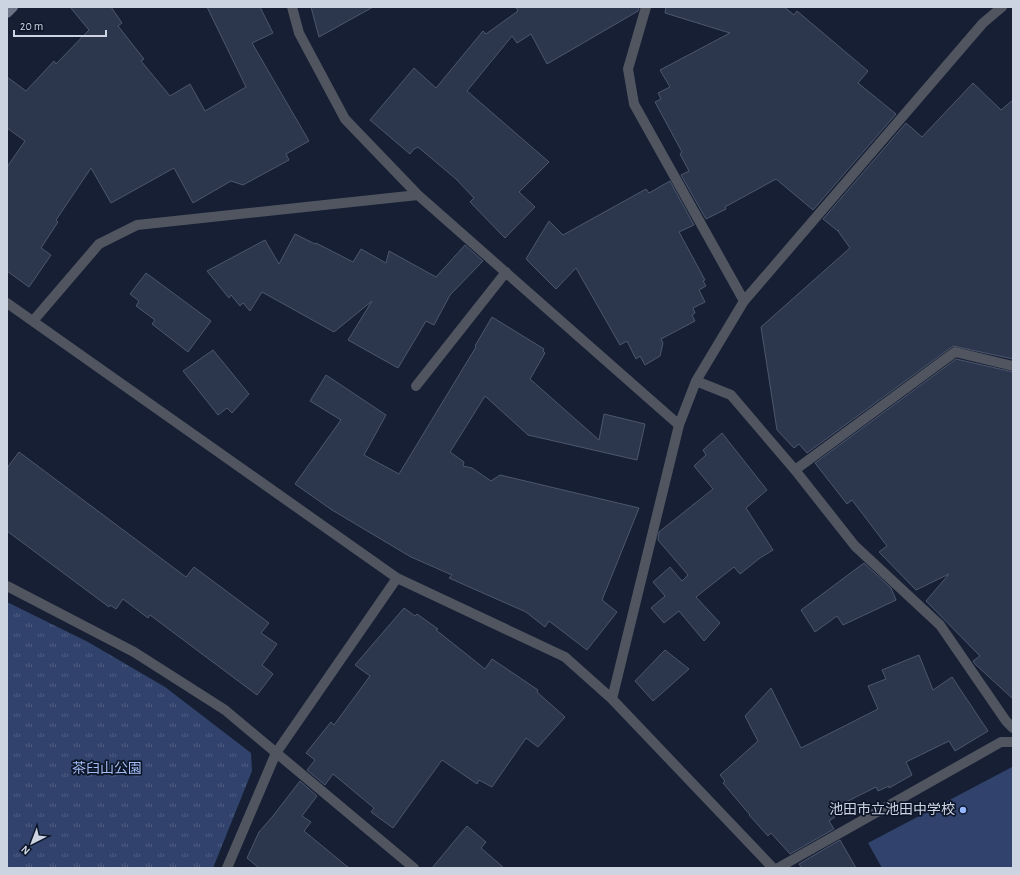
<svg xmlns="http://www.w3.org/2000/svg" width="1020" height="875" viewBox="0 0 1020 875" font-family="'Alegreya Sans','Noto Sans JP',sans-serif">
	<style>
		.grass { fill: url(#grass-tufts) }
		.pitch { fill: #31436c }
		.building { fill: #2c364c; stroke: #4c576e }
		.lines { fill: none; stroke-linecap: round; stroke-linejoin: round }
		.street { stroke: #505560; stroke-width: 10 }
		.secondary { stroke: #6b7384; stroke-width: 10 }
		.poi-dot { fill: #96b6fd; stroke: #0d1629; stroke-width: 1.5 }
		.labels { text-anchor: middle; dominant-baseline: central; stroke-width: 3.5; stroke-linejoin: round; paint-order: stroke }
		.park-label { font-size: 14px; fill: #a5bef3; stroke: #0d1629 }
		.poi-label { font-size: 14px; fill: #ccd3e1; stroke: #0d1629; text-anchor: end }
	</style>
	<defs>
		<pattern id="grass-tufts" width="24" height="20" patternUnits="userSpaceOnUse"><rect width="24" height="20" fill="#31436c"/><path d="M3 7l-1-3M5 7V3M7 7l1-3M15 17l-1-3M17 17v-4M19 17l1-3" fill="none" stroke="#4e5d81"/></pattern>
	</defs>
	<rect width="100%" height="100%" fill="#161f33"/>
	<!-- grass -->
	<path class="grass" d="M7 602 88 642 165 687 251 753 252 771 213 868H7Z"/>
	<!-- pitch -->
	<path class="pitch" d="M1012 767 1013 868H882L868 843Z"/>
	<!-- building -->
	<path class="building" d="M70 7H111L122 23 118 26 144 59 141 61 170 96 190 84 205 111 246 87 207 7H260L273 33 252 43 309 141 286 154 289 160 243 185 231 181 193 203 174 168 111 203 91 168 56 220 58 222 41 248 51 255 29 287 7 271V167L25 141 7 128V77L26 91 54 61 56 64 89 30Z
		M311 7H373L319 37Z
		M516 7H639L638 11 547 64 531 34 517 43 512 36 467 91 549 162 519 192 535 207 505 238 470 202 474 198 456 179 418 147 414 149 410 154 370 120 414 68 436 88 483 31 486 34 518 11Z
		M666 7H784L794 15 797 11 868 71 858 83 896 114 813 210 776 179 725 207 726 209 706 219 681 175 689 171 680 154 682 152 655 102 661 99 658 93 670 87 660 70 730 33 665 13Z
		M973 83 1001 110 1013 100V359L953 346 807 453 799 444 794 448 777 430 761 327 850 248 838 231 839 230 838 231 823 219 906 123 922 137Z
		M670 181 694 225 679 232 705 280 703 281 706 286 699 290 705 302 693 308 695 313 692 315 695 321 661 339 663 343 660 356 645 365 640 356 636 359 627 341 620 345 576 268 556 289 526 259 549 221 563 235 646 189 649 193Z
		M295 234 315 244 316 243 353 262 361 249 386 263 389 251 436 277 465 245 483 261 450 295 434 325 426 321 398 368 348 340 372 301 334 332 262 292 250 311 243 303 240 306 231 295 229 298 207 271 265 240 279 264Z
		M146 273 211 321 188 352 152 324 155 320 136 306 139 301 130 294Z
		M492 317 544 349 543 351 545 353 530 379 599 440 604 414 645 424 637 460 528 435 485 396 450 452 464 462 463 466 472 468 491 481 500 475 639 508 602 600 617 612 587 650 549 621 545 627 526 612 449 578 452 575 411 557 332 510 295 484 341 420 310 401 326 375 386 415 364 455 399 474 476 347 475 346Z
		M213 350 249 394 232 413 227 408 218 415 183 371Z
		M956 359 1013 372V699L975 664 973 661 980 656 926 601 949 574 916 590 879 552 887 546 852 500 847 504 815 463Z
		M722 433 767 490 746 508 773 550 760 558 740 574 734 567 696 597 720 623 704 641 679 611 664 623 651 608 665 596 653 582 670 567 682 581 688 575 658 540 659 532 713 489 694 466 706 455 703 450Z
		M19 452 186 577 194 567 269 623 261 633 277 644 262 665 273 674 257 695 150 615 148 618 123 599 116 609 110 605 109 607 7 531V468Z
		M864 563 891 588 896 600 843 625 837 616 815 632 801 610Z
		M404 608 415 616 417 614 438 629 436 630 485 669 492 659 538 690 537 692 565 717 538 747 526 738 492 787 479 780 477 784 442 760 393 828 371 812 374 808 333 774 325 785 307 770 315 760 306 753 331 722 334 725 370 676 355 665Z
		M665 650 689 669 653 701 635 681Z
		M919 655 933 690 952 677 988 731 955 751 949 741 906 762 912 775 889 788V786L878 791 876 787 830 810 835 817 829 821 834 829 790 854 771 833 768 836 749 815H750L723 783 725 781 720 775 758 741 745 716 771 688 801 748 878 709 868 686 886 679 882 670Z
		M300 781 317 796 302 816 311 822 304 831 349 868H259L247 858 259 832 273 816Z
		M467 826 486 842 481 848 504 868H432Z
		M840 840 856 868H802L799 864Z"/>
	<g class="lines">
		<!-- street -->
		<path class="street" d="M292 7 299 33 345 119 418 195 679 425
			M646 7 628 69 634 104 744 301
			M7 303 397 578 565 657 612 699 773 868
			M33 321 99 244 137 225 418 195
			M696 381 731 395 795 470 855 546 940 625 1006 721 1013 728
			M416 386 506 272
			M795 470 955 352 1013 366
			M7 586 134 652 225 710 414 868
			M612 699 679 425 696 381 744 301 983 23 1002 7
			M227 868 276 753 397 578
			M778 868 1001 742H1013"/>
		<!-- secondary -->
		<path class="secondary" d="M7 13 13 7"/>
	</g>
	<!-- markers -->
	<circle class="poi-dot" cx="963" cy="810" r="4"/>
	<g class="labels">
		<!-- park labels -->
		<g class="park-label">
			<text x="107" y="769">茶臼山公園</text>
		</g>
		<!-- poi labels -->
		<g class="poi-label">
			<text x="955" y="810">池田市立池田中学校</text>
		</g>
	</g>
	<!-- border -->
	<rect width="1020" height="875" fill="none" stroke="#ccd3e1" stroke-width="16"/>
	<!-- north arrow -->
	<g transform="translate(32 843) rotate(222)" stroke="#0d1629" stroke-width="3" paint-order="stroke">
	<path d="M0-3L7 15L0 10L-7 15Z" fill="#ccd3e1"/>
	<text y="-6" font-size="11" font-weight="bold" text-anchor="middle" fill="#ccd3e1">N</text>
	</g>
	<!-- scale -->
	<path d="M14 30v6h92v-6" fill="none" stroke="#ccd3e1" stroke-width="2"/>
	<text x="20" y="30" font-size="12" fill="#ccd3e1" stroke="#0d1629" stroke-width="3" paint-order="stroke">20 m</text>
</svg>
